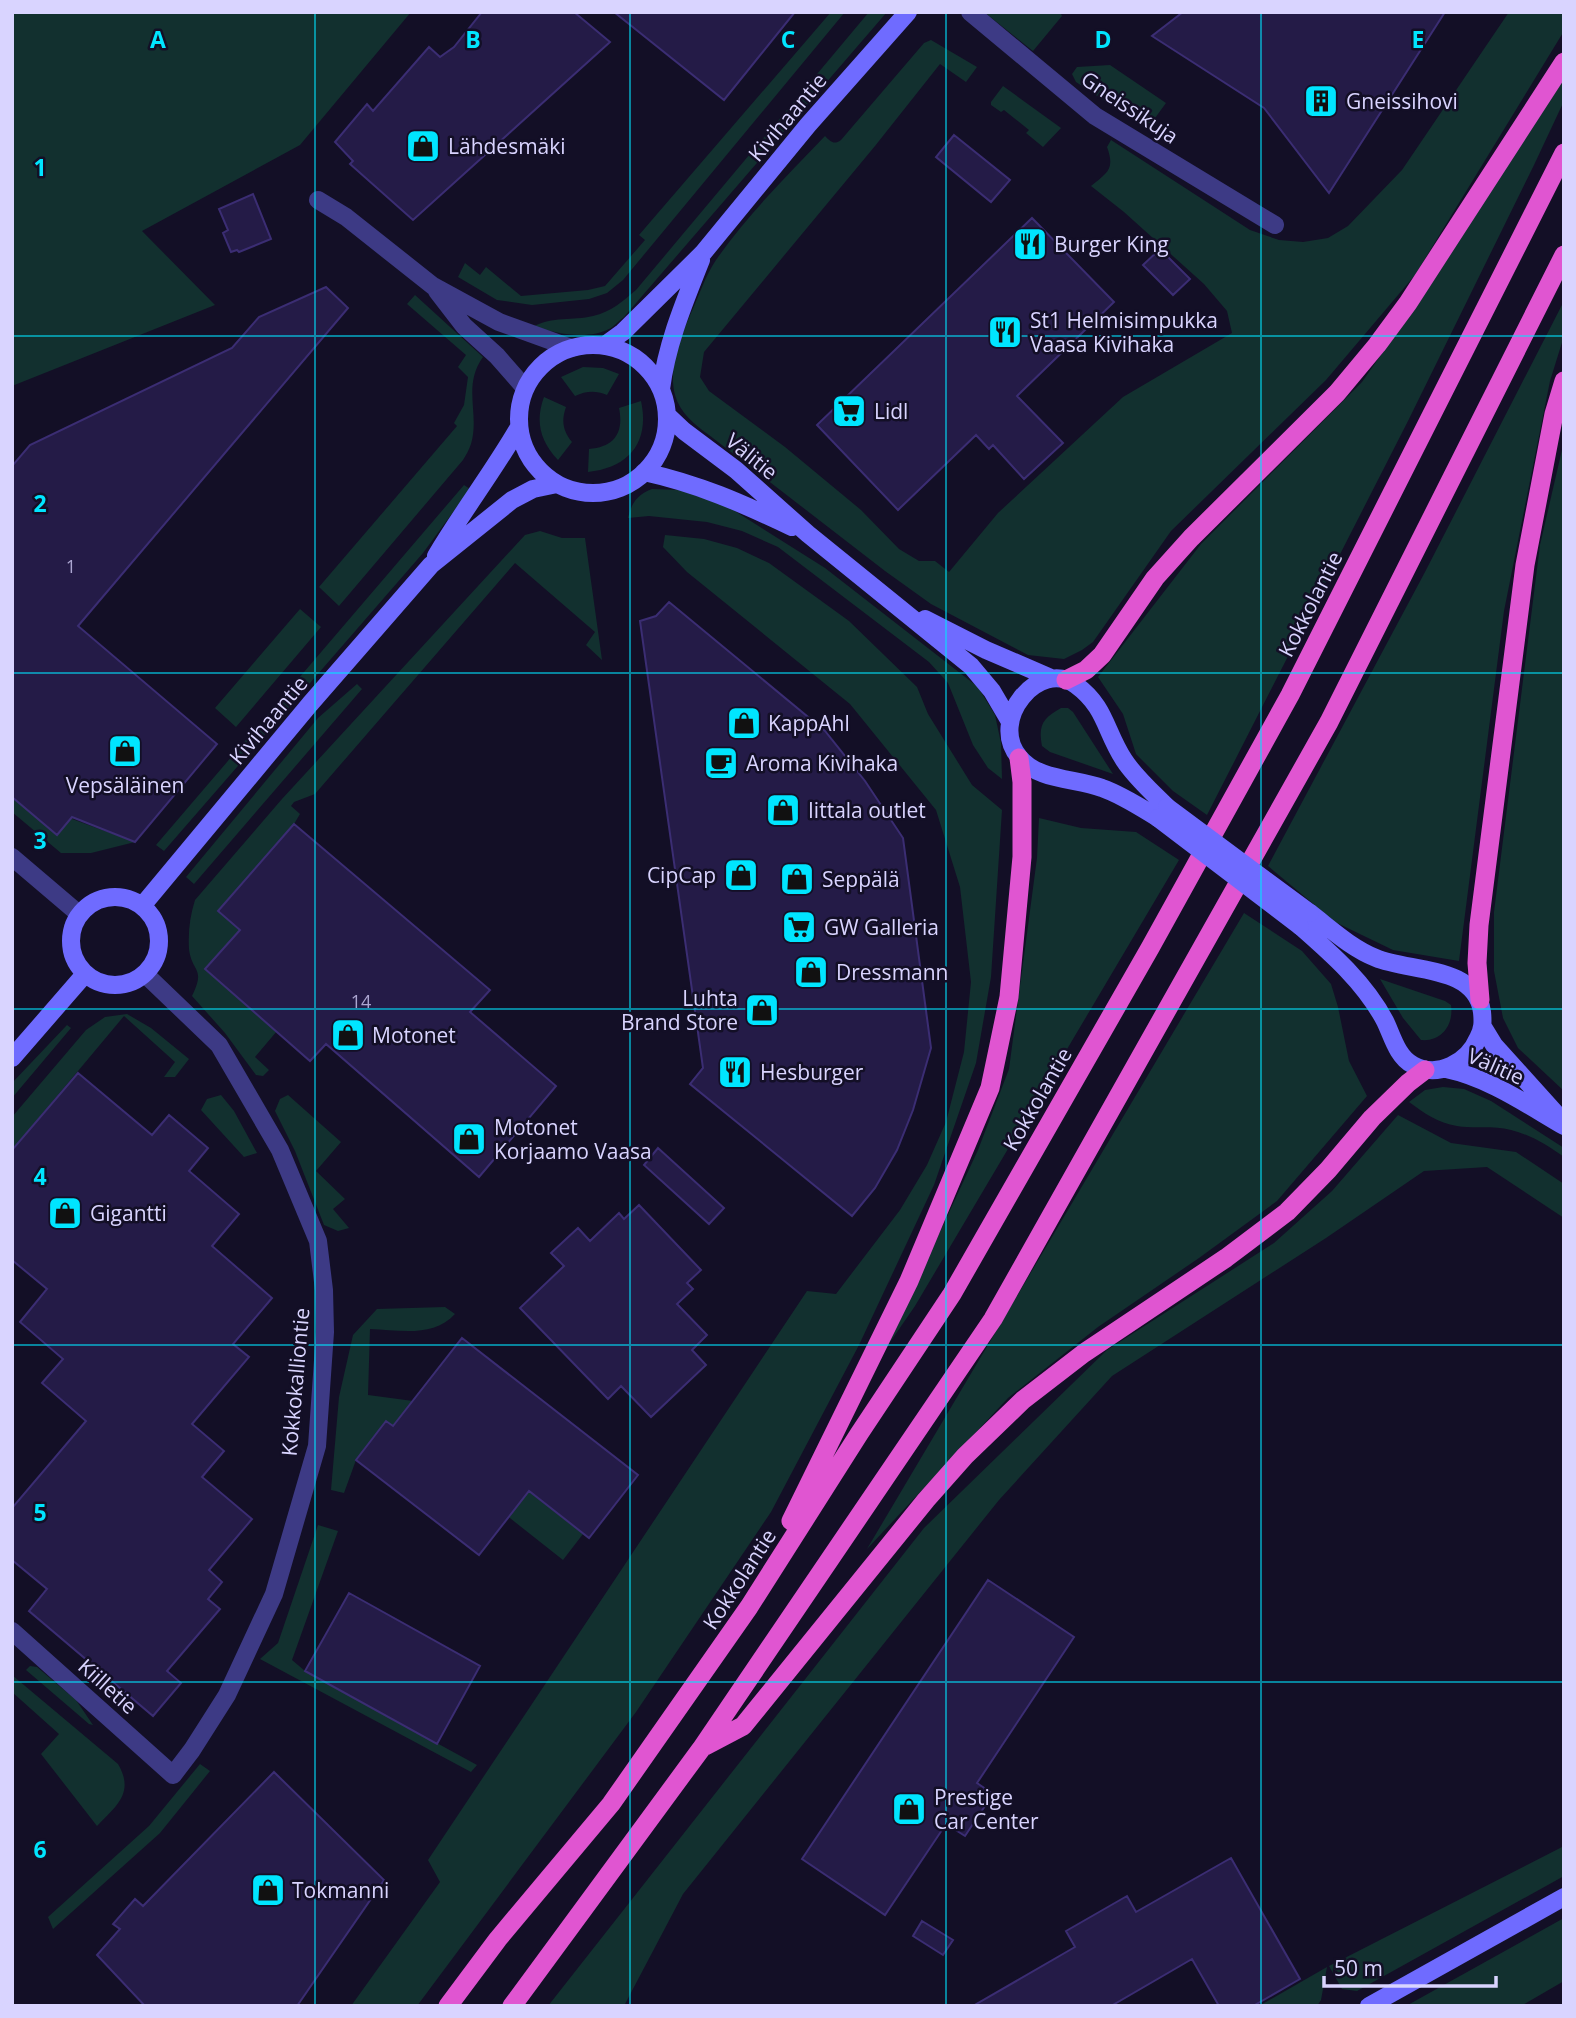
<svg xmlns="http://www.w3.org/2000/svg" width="1576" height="2018" viewBox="0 0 1576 2018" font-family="'Open Sans',sans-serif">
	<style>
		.green { fill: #12302f }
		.building { fill: #241b47; stroke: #3b2d73; stroke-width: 2 }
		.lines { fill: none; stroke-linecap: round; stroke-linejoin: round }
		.minor { stroke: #3d3a85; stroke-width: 18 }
		.tertiary { stroke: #3d3a85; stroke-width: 18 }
		.secondary { stroke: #6f6bff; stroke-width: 18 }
		.trunk { stroke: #e055d1; stroke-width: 19 }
		.secondary-bridge { stroke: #6f6bff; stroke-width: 18 }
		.grid { fill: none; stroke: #00e5ff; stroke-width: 2; stroke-opacity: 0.55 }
		.labels { text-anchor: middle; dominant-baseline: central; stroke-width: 5; stroke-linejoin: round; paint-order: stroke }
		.number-label { font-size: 18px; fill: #aca6d1 }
		.poi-label { font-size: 21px; fill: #d9d4ff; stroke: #130f26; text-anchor: start }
		.street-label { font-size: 21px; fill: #d9d4ff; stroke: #130f26 }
		.grid-label { font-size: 23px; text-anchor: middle; font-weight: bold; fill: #00e5ff; stroke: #130f26; stroke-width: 5; stroke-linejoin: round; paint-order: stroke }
	</style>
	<rect width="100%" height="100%" fill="#130f26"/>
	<!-- green -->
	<path class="green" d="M12 12H411L300 145 142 231 215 305 12 386Z
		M831 12H845L623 280 607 293 589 299 532 305 497 300 458 277 465 263 480 275 486 267 521 296 588 290 605 286 645 240 639 235Z
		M869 12H887L624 317C620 320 615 325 611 328 587 341 557 333 533 327 552 316 573 321 593 316 611 312 623 301 636 290Z
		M984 12H1060L1062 16 1033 51Z
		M1509 12H1564V31L1415 275 1326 380 1171 531 1093 642 1082 650 1064 659 1028 655 931 604 885 571 709 435C695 425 680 413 675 395 668 368 680 338 691 313 699 296 705 276 716 260 747 215 787 176 825 136 831 142 834 145 841 140L924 43 931 40 977 67 966 82 940 64 875 146 704 352 700 377 709 391 785 447 861 510 899 549 919 561H935L949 572 998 513 1123 397 1232 333 1227 311 1204 284 1124 212 1091 186C1108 172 1115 169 1107 147L1111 140 1250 230 1279 240 1303 242 1328 238 1348 226 1402 170Z
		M1110 65 1166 103 1147 129 1076 82 1072 74 1077 67Z
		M1564 77V101L1534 165 1408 421 1207 815 1173 791 1136 754 1123 714 1098 677 1201 544 1362 382 1411 312Z
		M1003 86 1061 128 1043 147 1026 133 1029 130 1004 110 1001 112 991 105V102Z
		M415 295 483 357C462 386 480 414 471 444 469 450 466 455 463 460L339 606 319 587 457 426 454 423 464 405 468 377 458 367 466 355 407 304Z
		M1564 301V336L1550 381 1504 611 1459 961 1393 950 1335 922 1268 866 1425 572Z
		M583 367 603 368 619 374 607 395C595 390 586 391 575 396L561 377Z
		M544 397 566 407C561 421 563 431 572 442L558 460C540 441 535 421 544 397Z
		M641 401C650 442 629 468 588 472L589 449C615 447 624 432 619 408Z
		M1564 441V1091L1518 1048 1503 1018 1494 971V912L1540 545Z
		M464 485 470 489 423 553 164 851 156 845Z
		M652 489 680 490 727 506 825 568 978 687 995 715 1001 743 1002 779 988 768 973 745 948 683 929 662 778 547 742 531 707 522 649 516 628 518C632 502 637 495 652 489Z
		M540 531 562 538H585L602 660 586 645 595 632 515 563 315 794 294 802 291 806 300 814 294 824 219 911 240 930 205 969 277 1031 255 1057 269 1070 263 1076 256 1075 225 1033 192 996C206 967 192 973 189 949 188 931 190 916 195 900L282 799 525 535Z
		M665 535 704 539 737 548 769 563 849 621 917 687 928 714 972 785 1002 810 991 977 976 1063 934 1185 859 1345 771 1512 636 1712 417 2006H351L440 1882 428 1860 807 1291 836 1294 900 1210 927 1165 946 1122 964 1052 971 982 960 887 936 810 850 704 687 572 663 547Z
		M300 609 321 627 236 727 215 708Z
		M357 684 362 689 194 884 186 877 318 718Z
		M1061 708H1068L1073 712 1113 774 1050 752 1042 746C1038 725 1043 718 1061 708Z
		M12 797 135 842 91 853H61L12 812Z
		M1039 818 1081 828 1136 832 1179 860 915 1306 886 1348 978 1150 1009 1069 1037 858Z
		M1244 913 1302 951 1331 984 1338 1007 1349 1061 1367 1096 1277 1201 1199 1258 1098 1327 1008 1398 867 1549Z
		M1380 979 1445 1001 1451 1005C1454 1024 1442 1042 1421 1040L1403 1018Z
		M127 1014 151 1028 189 1059 175 1077H164L175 1062 124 1016 12 1150V1117L86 1030 105 1017Z
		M67 1025 71 1028 12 1098V1083Z
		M1443 1087 1464 1089 1491 1101 1564 1148V1157C1547 1145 1531 1135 1511 1130 1493 1125 1475 1129 1457 1126 1438 1123 1424 1113 1409 1102L1425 1090Z
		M221 1095 234 1111 257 1153 244 1157 201 1110 207 1099Z
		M288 1095 341 1142 316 1171 345 1199 333 1209 349 1228 338 1231 324 1225 295 1151 275 1111 280 1099Z
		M1398 1115 1451 1143 1516 1152 1564 1184V1218L1487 1167 1424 1171 1326 1238 1112 1376 999 1500 683 1894 624 2006H548L924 1528 1107 1350 1274 1243 1332 1191Z
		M445 1307 455 1314C433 1338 400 1330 370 1329L368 1395 413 1401 583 1534 563 1560 387 1421 356 1460 344 1493 331 1490 339 1397 353 1335 377 1309Z
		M318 1525 338 1531 292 1660 305 1671 477 1765 471 1772 260 1659 278 1643Z
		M30 1666 37 1667 76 1700 93 1725 89 1724 26 1670Z
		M12 1675 118 1764C135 1793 116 1806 97 1826L41 1754 59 1734 12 1692Z
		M200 1764 210 1771 160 1833 53 1929 48 1917 149 1826Z
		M1564 1846V1876L1357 1991 1342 1989 1329 1966Z
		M1564 1918V1981L1521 2006H1406Z
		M1327 1967 1321 2000 1317 2006H1259Z"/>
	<!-- building -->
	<path class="building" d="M482 12H574L610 42 413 220 350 164 353 161 335 142 367 104 373 111 429 47 440 57 454 47Z
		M614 12H795L724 100Z
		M1183 12H1445L1329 193 1264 108 1152 36Z
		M954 135 1010 180 991 202 936 157Z
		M253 194 271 239 239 252 237 250 231 252 223 233 228 230 219 209Z
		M1032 218 1114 302 1017 396 1063 443 1024 479 993 445 989 449 976 435 898 510 817 425Z
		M1160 249 1190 279 1173 295 1143 265Z
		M326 287 348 308 78 626 217 744 135 842 72 817 57 835 12 797V466L30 445 232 348 259 317Z
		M669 602 825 731 865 781 903 838 931 1048 913 1110 897 1150 875 1188 852 1216 690 1084 703 1068 640 621 656 616Z
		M294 824 490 990 470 1012 556 1086 479 1177 326 1044 310 1061 205 969 240 930 218 911Z
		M78 1073 152 1135 169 1115 208 1148 189 1171 239 1214 212 1246 272 1298 233 1344 249 1357 192 1424 224 1451 202 1477 252 1519 209 1570 222 1582 208 1599 220 1609 167 1671 181 1683 153 1716 29 1611 47 1589 12 1560V1508L86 1421 42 1383 63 1359 20 1322 47 1289 12 1260V1150Z
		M658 1148 724 1208 709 1224 644 1165Z
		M639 1205 701 1270 687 1283 693 1289 677 1304 707 1335 692 1350 706 1365 651 1417 621 1386 608 1399 520 1308 564 1266 551 1253 578 1228 590 1241 619 1213 624 1219Z
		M462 1338 638 1475 589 1538 529 1491 479 1555 356 1460 386 1421 393 1426Z
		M988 1580 1074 1637 977 1783 993 1794 965 1836 946 1824 885 1915 802 1859Z
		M349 1593 480 1666 437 1744 305 1671Z
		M274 1772 384 1880 297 2006H145L97 1955 120 1929 113 1924 135 1899 143 1906Z
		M1231 1858 1300 1979 1253 2006H1219L1192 1959 1111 2006H973L1075 1947 1066 1931 1127 1896 1136 1912Z
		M922 1921 953 1940 943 1955 913 1936Z"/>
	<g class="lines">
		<!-- minor -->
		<path class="minor" d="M970 12 1095 116 1275 225
			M318 200 346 217 433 286 499 322 571 348
			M437 291 464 326 497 356 525 388
			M12 1631 173 1775 192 1750 227 1695 274 1594 317 1446 325 1332 324 1290 318 1241 280 1150 219 1045 145 974"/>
		<!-- tertiary -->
		<path class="tertiary" d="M12 857 79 914"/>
		<!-- secondary -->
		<path class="secondary" d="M605 345 623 332 703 253 808 125 908 12
			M519 419a74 74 0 1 1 148 0a74 74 0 1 1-148 0Z
			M661 389C667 343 684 303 701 260
			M667 415 684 431 736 470 808 534 971 666 992 691 1009 720
			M644 472C699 484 741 503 792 527
			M436 556C462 512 493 472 519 427
			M925 619 986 650 1051 678
			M1158 818C1140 807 1122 795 1102 788 1076 778 1038 781 1019 757 988 720 1039 658 1076 685 1106 707 1105 731 1124 760 1135 777 1152 792 1167 807
			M71 941a44 44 0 1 1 88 0a44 44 0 1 1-88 0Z
			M142 906 310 704 431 565 512 500 533 489 557 484
			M1300 926C1332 954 1365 983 1385 1021 1392 1035 1397 1057 1413 1065 1438 1079 1468 1062 1478 1038 1483 1029 1483 1022 1482 1012 1476 965 1409 972 1376 958 1351 948 1331 929 1310 913
			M1483 1027 1494 1045 1559 1117
			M12 1058 85 974
			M1446 1069C1489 1078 1526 1104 1564 1126
			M1369 2006 1564 1897"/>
		<!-- trunk -->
		<path class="trunk" d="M1066 680 1086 670 1102 655 1155 578 1191 538 1337 393 1377 345 1408 303 1564 62
			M1480 1000 1477 963 1479 925 1525 565 1554 414 1564 381
			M791 1521 909 1281 990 1088 1009 997 1022 857V782L1019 758
			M705 1746 743 1726 926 1500 965 1456 1023 1400 1084 1353 1226 1258 1287 1212 1328 1170 1372 1118 1408 1083 1425 1070
			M448 2006 498 1939 611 1804 749 1607 859 1434 952 1294 1150 948 1290 695 1564 153
			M512 2006 701 1749 993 1319 1329 722 1564 255"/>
		<!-- secondary-bridge -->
		<path class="secondary-bridge" d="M1167 807 1310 913
			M1158 818 1300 926"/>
	</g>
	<!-- grid -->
	<path class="grid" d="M315 12V2006M630 12V2006M946 12V2006M1261 12V2006M12 336H1564M12 673H1564M12 1009H1564M12 1345H1564M12 1682H1564"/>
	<!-- icons -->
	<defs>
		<g id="building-square" transform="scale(1.75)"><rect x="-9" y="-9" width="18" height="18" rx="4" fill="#00e5ff" stroke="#130f26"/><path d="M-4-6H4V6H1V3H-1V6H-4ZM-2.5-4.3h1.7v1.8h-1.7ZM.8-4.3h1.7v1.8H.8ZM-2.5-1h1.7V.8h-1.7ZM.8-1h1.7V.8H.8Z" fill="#111"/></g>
		<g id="shop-square" transform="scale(1.75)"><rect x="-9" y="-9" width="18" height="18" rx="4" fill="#00e5ff" stroke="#130f26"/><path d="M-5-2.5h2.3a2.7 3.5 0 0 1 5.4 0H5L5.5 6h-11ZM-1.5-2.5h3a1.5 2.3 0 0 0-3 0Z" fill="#111"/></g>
		<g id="restaurant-square" transform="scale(1.75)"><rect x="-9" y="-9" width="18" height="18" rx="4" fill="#00e5ff" stroke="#130f26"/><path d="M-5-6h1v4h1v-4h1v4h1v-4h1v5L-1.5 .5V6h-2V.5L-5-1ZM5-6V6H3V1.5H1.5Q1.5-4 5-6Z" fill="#111"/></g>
		<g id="supermarket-square" transform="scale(1.75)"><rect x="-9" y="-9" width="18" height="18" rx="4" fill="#00e5ff" stroke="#130f26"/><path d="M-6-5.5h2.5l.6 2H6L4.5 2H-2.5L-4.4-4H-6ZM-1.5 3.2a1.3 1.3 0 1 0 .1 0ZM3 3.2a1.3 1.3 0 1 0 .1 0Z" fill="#111"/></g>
		<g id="cafe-square" transform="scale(1.75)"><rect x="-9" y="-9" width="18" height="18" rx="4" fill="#00e5ff" stroke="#130f26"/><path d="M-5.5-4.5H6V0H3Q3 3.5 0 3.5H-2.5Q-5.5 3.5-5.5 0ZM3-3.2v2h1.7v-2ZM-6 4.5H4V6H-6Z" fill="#111"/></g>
	</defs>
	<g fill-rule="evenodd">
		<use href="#building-square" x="1321" y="101"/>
		<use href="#shop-square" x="423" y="146"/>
		<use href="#restaurant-square" x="1030" y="244"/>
		<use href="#restaurant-square" x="1005" y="332"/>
		<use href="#supermarket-square" x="849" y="411"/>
		<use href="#shop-square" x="744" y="723"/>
		<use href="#shop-square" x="125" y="751"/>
		<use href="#cafe-square" x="721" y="763"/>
		<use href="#shop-square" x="783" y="810"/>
		<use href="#shop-square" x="741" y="875"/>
		<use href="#shop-square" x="797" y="879"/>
		<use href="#supermarket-square" x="799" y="927"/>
		<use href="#shop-square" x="811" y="972"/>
		<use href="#shop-square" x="762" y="1010"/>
		<use href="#shop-square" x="348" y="1035"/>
		<use href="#restaurant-square" x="735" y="1072"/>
		<use href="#shop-square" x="469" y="1139"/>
		<use href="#shop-square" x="65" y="1213"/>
		<use href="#shop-square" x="909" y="1809"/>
		<use href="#shop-square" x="268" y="1890"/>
	</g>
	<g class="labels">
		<!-- number labels -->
		<g class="number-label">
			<text x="71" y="566">1</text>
			<text x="361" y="1001">14</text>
		</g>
		<!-- poi labels -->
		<g class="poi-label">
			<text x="1346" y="101">Gneissihovi</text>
			<text x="448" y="146">Lähdesmäki</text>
			<text x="1054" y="244">Burger King</text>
			<text x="1030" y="320">St1 Helmisimpukka<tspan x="1030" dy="24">Vaasa Kivihaka</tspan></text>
			<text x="874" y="411">Lidl</text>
			<text x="768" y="723">KappAhl</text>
			<text x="746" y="763">Aroma Kivihaka</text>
			<text x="125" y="785" text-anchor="middle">Vepsäläinen</text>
			<text x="808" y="810">Iittala outlet</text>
			<text x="716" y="875" text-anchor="end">CipCap</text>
			<text x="822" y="879">Seppälä</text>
			<text x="824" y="927">GW Galleria</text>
			<text x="836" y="972">Dressmann</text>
			<text x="738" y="998" text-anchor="end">Luhta<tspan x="738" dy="24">Brand Store</tspan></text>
			<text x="372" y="1035">Motonet</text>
			<text x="760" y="1072">Hesburger</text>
			<text x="494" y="1127">Motonet<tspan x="494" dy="24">Korjaamo Vaasa</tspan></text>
			<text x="90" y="1213">Gigantti</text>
			<text x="934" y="1797">Prestige<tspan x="934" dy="24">Car Center</tspan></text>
			<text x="292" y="1890">Tokmanni</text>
		</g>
		<!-- street labels -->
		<g class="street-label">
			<text transform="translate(1130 107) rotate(34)">Gneissikuja</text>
			<text transform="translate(787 117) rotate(-50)">Kivihaantie</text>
			<text transform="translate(752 456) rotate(39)">Välitie</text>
			<text transform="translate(1310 604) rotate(-63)">Kokkolantie</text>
			<text transform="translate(268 720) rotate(-50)">Kivihaantie</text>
			<text transform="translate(1496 1066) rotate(24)">Välitie</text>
			<text transform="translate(1037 1099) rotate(-60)">Kokkolantie</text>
			<text transform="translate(295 1382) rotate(-85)">Kokkokalliontie</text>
			<text transform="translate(739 1579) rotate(-57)">Kokkolantie</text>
			<text transform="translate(108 1686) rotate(42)">Kiilletie</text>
		</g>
	</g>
	<g class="grid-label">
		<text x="158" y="48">A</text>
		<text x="473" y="48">B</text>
		<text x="788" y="48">C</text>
		<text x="1103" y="48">D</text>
		<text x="1418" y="48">E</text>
		<text x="40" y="176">1</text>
		<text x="40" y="512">2</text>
		<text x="40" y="849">3</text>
		<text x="40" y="1185">4</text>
		<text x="40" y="1521">5</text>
		<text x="40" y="1858">6</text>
	</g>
	<!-- border -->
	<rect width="1576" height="2018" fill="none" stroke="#d9d4ff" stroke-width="28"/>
	<!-- scale -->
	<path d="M1324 1976v10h172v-10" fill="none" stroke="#d9d4ff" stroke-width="3.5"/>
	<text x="1334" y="1976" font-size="21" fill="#d9d4ff" stroke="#130f26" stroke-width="5" paint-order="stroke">50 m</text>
</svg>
